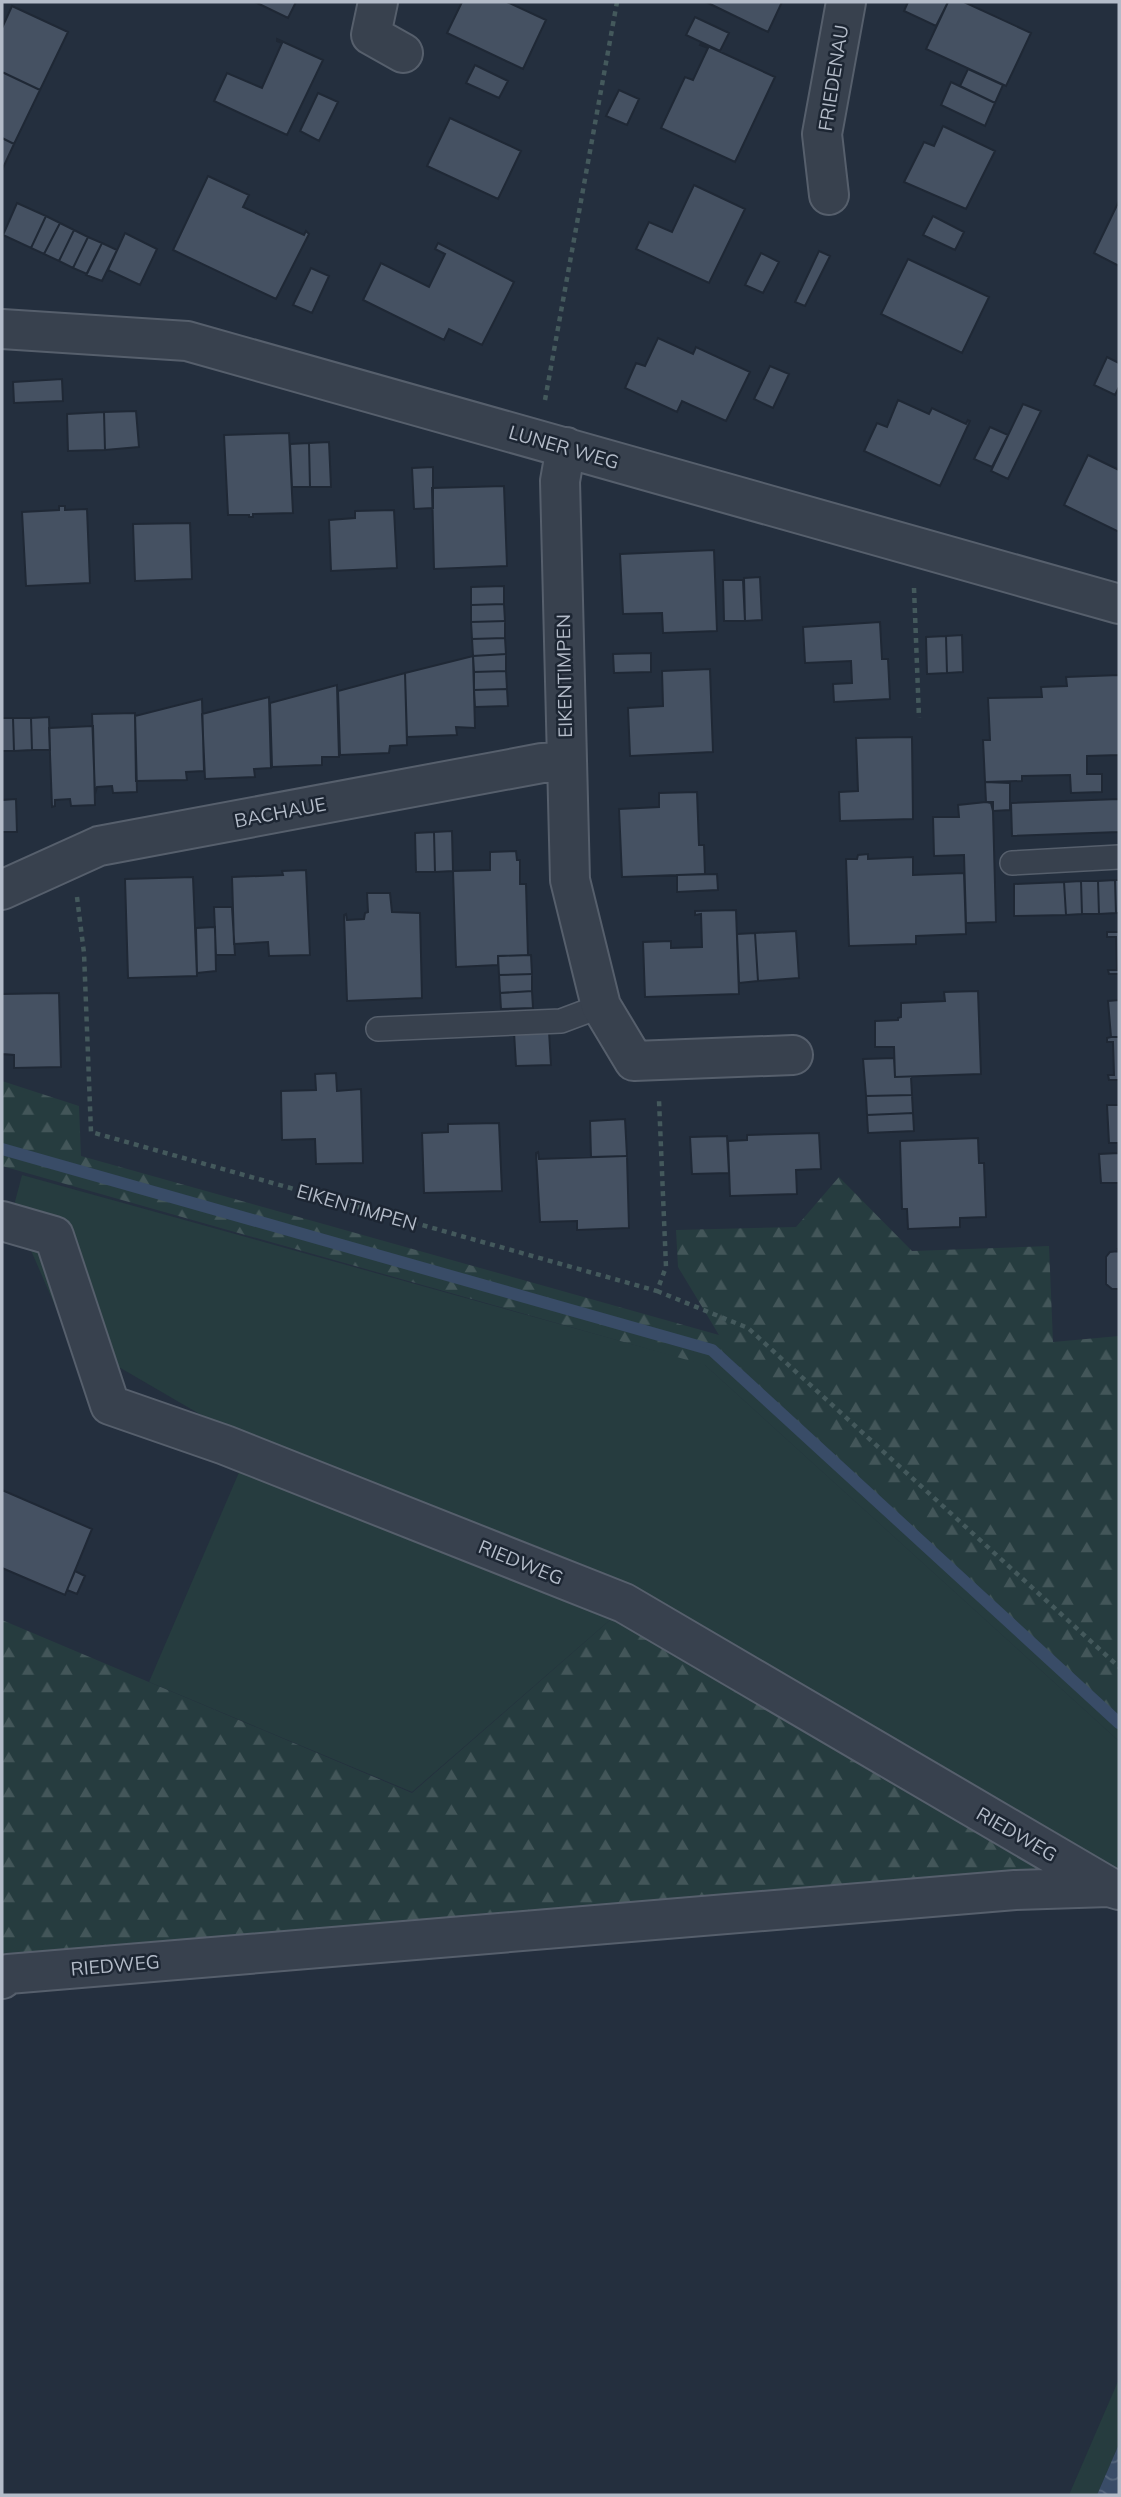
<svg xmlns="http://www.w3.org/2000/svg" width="1121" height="2497" viewBox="0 0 1121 2497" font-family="Mulish,sans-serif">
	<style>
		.grass { fill: #263c3f }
		.forest { fill: url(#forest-firs) }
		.water { fill: url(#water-waves) }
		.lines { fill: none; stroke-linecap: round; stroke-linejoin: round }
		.stream { stroke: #394c67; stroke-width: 12 }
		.building { fill: #455162; stroke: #1f2835; stroke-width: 2 }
		.service-casing { stroke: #565f6c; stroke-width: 26 }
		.minor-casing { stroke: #565f6c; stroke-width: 42 }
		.path { stroke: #44595c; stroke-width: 4.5; stroke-dasharray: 5 5; stroke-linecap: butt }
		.service { stroke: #38414e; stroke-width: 23 }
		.minor { stroke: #38414e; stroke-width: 38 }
		.labels { text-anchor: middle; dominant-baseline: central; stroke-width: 5; stroke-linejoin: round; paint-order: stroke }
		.street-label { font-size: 19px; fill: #b4bcc9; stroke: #1d2633 }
	</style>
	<defs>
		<pattern id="forest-firs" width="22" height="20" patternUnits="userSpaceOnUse" patternTransform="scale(1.75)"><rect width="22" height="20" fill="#263c3f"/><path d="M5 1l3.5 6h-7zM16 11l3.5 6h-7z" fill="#435659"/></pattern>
		<pattern id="water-waves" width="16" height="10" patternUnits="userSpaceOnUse" patternTransform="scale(1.75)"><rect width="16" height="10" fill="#394c67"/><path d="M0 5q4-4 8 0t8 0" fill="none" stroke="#53647b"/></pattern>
	</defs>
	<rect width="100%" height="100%" fill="#242f3e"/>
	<!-- grass -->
	<path class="grass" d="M22 1175 704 1364 1119 1741V1874L629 1593 227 1430 69 1338 13 1209Z
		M243 1463 617 1614 412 1792 149 1682Z
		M1119 2379V2444L1097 2495H1069Z"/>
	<!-- forest -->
	<path class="forest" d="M2 1081 79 1106 81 1156 719 1335 678 1267 676 1230 796 1227 839 1177 912 1251 1049 1246 1053 1342 1119 1336V1741L705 1365 2 1166Z
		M617 1614 1064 1876 2 1963V1620L412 1793Z"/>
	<!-- water -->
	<path class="water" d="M1119 2444V2495H1097Z"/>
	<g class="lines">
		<!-- stream -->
		<path class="stream" d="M2 1149 712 1350 1119 1723"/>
	</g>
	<!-- building -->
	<path class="building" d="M255 2H296L288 18Z
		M462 2H507L546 20 523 69 447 33Z
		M706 2H782L768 32Z
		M908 2H948L936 26 904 11Z
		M948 2H964L1031 33 1006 86 926 49Z
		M12 6 68 32 40 90 2 72V28Z
		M695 17 729 33 720 51 686 35Z
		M277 39 323 60 287 135 214 101 227 73 262 88 282 43 277 41Z
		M701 43 775 77 735 162 661 128 685 77 693 80 708 48 700 45Z
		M475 65 508 81 499 98 466 83Z
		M968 69 1003 85 995 103 960 86Z
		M2 72 40 90 14 144 2 138Z
		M951 82 995 103 985 126 941 105Z
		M619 90 639 99 627 125 606 116Z
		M318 93 338 102 319 141 300 131Z
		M450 118 521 151 498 199 427 166Z
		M943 126 995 151 966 209 904 182 924 142 934 146Z
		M2 138 14 144 2 170Z
		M208 176 249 195 243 207 304 235 306 231 309 234 276 299 173 250Z
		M694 185 745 209 709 283 636 249 649 222 672 232Z
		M1119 201V266L1094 253Z
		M17 203 46 216 31 248 3 235Z
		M46 216 60 223 44 254 31 248Z
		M933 216 964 232 955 250 923 235Z
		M60 223 74 230 59 261 44 254Z
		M74 230 88 237 73 268 59 261Z
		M125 233 157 249 140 285 108 270Z
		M88 237 102 243 87 274 73 268Z
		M102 243 117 250 102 281 86 275Z
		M438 243 514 282 482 345 449 329 444 340 363 300 381 263 429 287 445 254 435 249Z
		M819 251 830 256 805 306 795 302Z
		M761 253 779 262 763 293 745 285Z
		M908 259 989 297 962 353 881 314Z
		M311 268 329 276 312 313 293 305Z
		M658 338 693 354 696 347 750 372 726 421 682 401 677 412 625 388 636 363 645 366Z
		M1107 357 1119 363V387L1115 395 1094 385Z
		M770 366 789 374 773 408 754 399Z
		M62 379 63 401 14 403 13 382Z
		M898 400 929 414 932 408 966 424 968 420 970 421 940 486 864 451 877 423 887 427Z
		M1023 404 1041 411 1008 479 991 471Z
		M136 411 139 447 105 450 104 412Z
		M104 412 105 450 68 451 67 414Z
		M990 427 1008 435 992 467 974 459Z
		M289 433 293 513 253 514V517H249V515H228L224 435Z
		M329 442 331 487H310L309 443Z
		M309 443 310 487H292L290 444Z
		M1088 455 1119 470V532L1064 505Z
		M433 467V508L414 509 412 468Z
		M504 486 507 566 434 569 432 488Z
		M59 506H65V510L87 509 90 583 26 586 22 512 59 510Z
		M394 510 397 568 331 571 329 520 355 518V511Z
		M190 523 192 579 135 581 133 524Z
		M714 550 717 631 663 633 662 613 623 614 620 554Z
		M760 577 762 620 745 621 744 578Z
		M723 580H743L745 621H724Z
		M504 586V604L471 605V587Z
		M504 604 505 621 471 622V605Z
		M505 621V638L472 639 471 622Z
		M880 622 882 659H888L890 699 834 702 833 684 852 683 851 661 805 663 803 627Z
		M962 635 963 672 947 673 946 636Z
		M946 636 947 673 927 674 926 637Z
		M505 638 506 654 473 656 472 639Z
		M651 653V672L614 673 613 654Z
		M506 654V671L474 672 473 656Z
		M473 656 475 728 456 727 457 735 407 737 405 673Z
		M710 669 713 752 630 756 628 708 663 706 662 671Z
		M506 671 507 689 474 690V672Z
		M405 673 407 745 390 746 389 753 340 755 338 691Z
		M1119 675V755L1087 756V774H1102V792L1071 793 1070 775 1022 776V781L985 782 983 740H990L988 698 1042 697 1041 687 1067 686 1066 677Z
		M337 685 339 757H322V765L272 767 270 703Z
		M507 689 508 706 475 707 474 690Z
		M269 697 271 768 254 769 255 777 205 779 202 714Z
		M202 699 204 771 186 772 187 780 136 781 135 716Z
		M135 713 137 792 113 793 112 786 97 787 95 794 92 714Z
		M49 717 50 750H32L31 718Z
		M2 718H13L14 751H2Z
		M13 718H31L32 750 14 751Z
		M93 726 95 805 71 806 70 799 55 800V806L52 807 49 728Z
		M912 737 913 819 840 821 839 792 858 791 856 738Z
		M985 782 1010 783V810L993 811V802H986Z
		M697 792 699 845H704L705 874 622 877 619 809 659 807V793Z
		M16 799 17 832H2V800Z
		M1119 799V832L1012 836 1011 803Z
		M986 802 991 803 993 811 996 922 966 923 964 855 934 856 933 817H959L958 805Z
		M452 831 453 871 435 872 434 832Z
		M434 832 435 872H416L415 833Z
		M516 851 517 860H520V884H526L528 955 498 956V965L456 967 453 871 490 870V852Z
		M868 854V859L913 857V875L964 873 966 934 916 936V944L849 946 846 859H857L858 855Z
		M306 870 310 955 269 956 268 942 234 944 232 877 283 875 282 871Z
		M717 874 718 890 677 892V875Z
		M193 877 197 976 128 978 125 879Z
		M1115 880H1119V913H1116Z
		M1115 880 1116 913 1099 914 1098 881Z
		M1081 881H1098L1099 914H1082Z
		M1081 881 1082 914 1066 915 1064 882Z
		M1064 882 1066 915 1014 916V884Z
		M367 893H390L392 912 420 913 422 998 347 1001 344 915 346 914 347 920 364 919 365 913 368 912Z
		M214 907H232L235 955H216Z
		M736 910 739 994 645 997 643 942 671 941V948L702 947 701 914 695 915V911Z
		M215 927 216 971 197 973 196 928Z
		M796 931 799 978 758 981 755 933Z
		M1107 932H1119V974H1109L1108 970H1117L1116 937H1107Z
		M755 933 758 981 739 983 737 934Z
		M531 955 532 974 499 975 498 956Z
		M532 974V991L500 993 499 975Z
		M532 991 533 1008 501 1009 500 993Z
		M978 991 981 1074 895 1077 894 1047H875V1021L898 1020V1018L901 1017V1003L945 1001 944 992Z
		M59 993 61 1067 14 1068V1055L2 1054V994Z
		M1119 1000V1037H1111L1108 1001Z
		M549 1031 551 1065 516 1066 514 1032Z
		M1111 1037H1119V1080H1109L1108 1075H1114L1113 1042H1107V1038Z
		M894 1058 895 1077H911L912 1095 866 1096 863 1059Z
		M336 1073 337 1091 361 1089 363 1163 316 1164 315 1139 282 1140 281 1091 316 1090 315 1074Z
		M912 1095 913 1113 867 1115 866 1096Z
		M1107 1105H1119V1143H1109Z
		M913 1113 914 1131 868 1133 867 1115Z
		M625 1119 627 1156 591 1157 590 1121Z
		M499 1123 502 1191 424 1193 422 1133 448 1132V1124Z
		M819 1133 821 1169 796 1170 797 1194 730 1196 728 1141 747 1140V1135Z
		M727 1136 729 1173 692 1174 690 1137Z
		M978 1138 979 1163H984L986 1217 960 1218V1227L908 1229 907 1209H902L900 1141Z
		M1118 1143H1119V1183H1101L1099 1154 1118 1153Z
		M538 1152 539 1159 627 1156 629 1228 577 1230V1221L540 1222 536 1153Z
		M1118 1249H1119V1289H1112L1106 1284V1257L1110 1252 1119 1251Z
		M2 1490 92 1529 65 1595 2 1568Z
		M75 1571 85 1576 77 1594 67 1590Z"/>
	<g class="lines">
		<!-- service casing -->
		<g class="service-casing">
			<path id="service" d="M1012 863 1119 857
				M378 1029 561 1021 601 1006"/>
		</g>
		<!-- minor casing -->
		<g class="minor-casing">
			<path id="minor" d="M378 2 371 35 403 53
				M829 195 822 134 846 2
				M2 329 187 341 1119 604
				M566 447 560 481 570 880 601 1006 634 1061 793 1055
				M2 890 99 846 542 763 565 762
				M2 1221 54 1236 110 1405 225 1445 624 1603 1109 1887 1119 1890
				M2 1979 8 1974 1015 1890 1109 1887"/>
		</g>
		<!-- path -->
		<path class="path" d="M545 400 617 2
			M914 588 919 718
			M77 897 84 953 91 1132 657 1291 666 1267 659 1100
			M657 1291 748 1328 1119 1667"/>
		<!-- service -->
		<use href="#service" class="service"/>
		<!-- minor -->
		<use href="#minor" class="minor"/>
	</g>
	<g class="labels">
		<!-- street labels -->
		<g class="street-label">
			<text transform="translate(833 78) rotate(-81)">FRIEDENAU</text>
			<text transform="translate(564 447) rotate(16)">LUNER WEG</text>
			<text transform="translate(564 676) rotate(-91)">EIKENTIMPEN</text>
			<text transform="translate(280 812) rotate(-11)">BACHAUE</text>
			<text transform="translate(357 1207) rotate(16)">EIKENTIMPEN</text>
			<text transform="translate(521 1562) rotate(22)">RIEDWEG</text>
			<text transform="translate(1017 1834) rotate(30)">RIEDWEG</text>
			<text transform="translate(115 1965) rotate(-5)">RIEDWEG</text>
		</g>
	</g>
	<!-- border -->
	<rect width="1121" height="2497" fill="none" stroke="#b4bcc9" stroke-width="7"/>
</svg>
